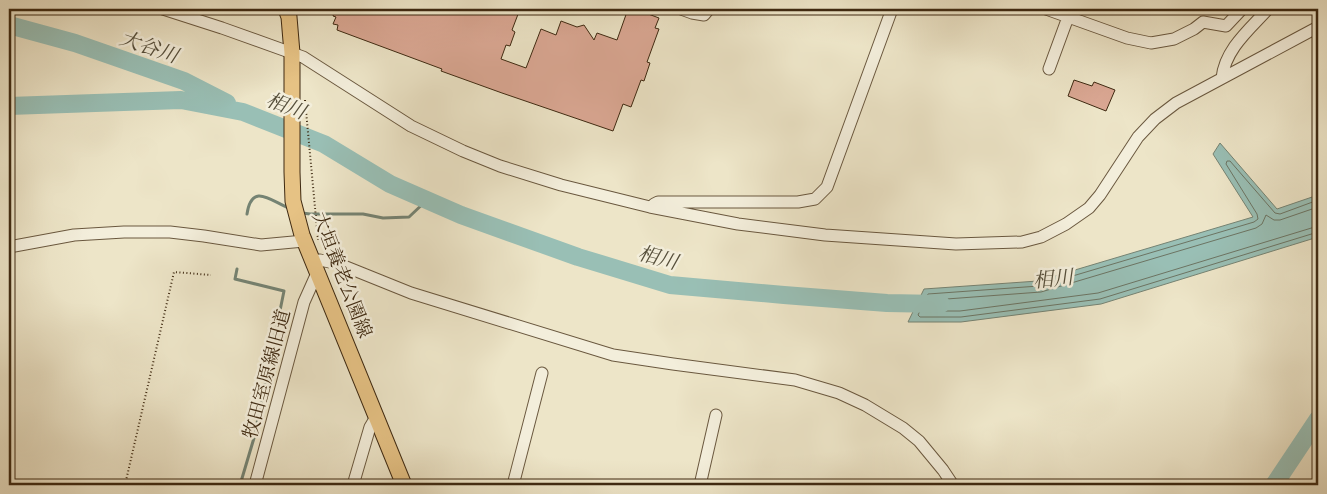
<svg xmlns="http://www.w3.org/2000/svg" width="1327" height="494" viewBox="0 0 1327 494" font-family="Alegreya,'Noto Serif JP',serif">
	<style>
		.water { fill: #99bfb5; stroke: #758373 }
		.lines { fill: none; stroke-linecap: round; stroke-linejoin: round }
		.shore { stroke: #6c7463; stroke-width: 1 }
		.stream { stroke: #758373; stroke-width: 3 }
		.river { stroke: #99bfb5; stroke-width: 18 }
		.building { fill: #daa793; stroke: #3e2911 }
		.minor-casing { stroke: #6a583f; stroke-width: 13 }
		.major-casing { stroke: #3e2911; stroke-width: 17 }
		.path { stroke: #3e2911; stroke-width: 2; stroke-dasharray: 1 2.5; stroke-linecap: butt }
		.minor { stroke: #f3eedb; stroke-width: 11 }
		.major { stroke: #e6c284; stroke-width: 15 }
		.labels { text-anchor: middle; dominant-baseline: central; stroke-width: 5; stroke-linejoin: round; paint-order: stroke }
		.street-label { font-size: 19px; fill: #3e2911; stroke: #f3eedb }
		.water-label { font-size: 20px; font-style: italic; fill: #554e3a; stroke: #f3eedb }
	</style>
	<rect width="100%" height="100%" fill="#ede5c8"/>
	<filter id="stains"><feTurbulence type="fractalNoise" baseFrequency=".004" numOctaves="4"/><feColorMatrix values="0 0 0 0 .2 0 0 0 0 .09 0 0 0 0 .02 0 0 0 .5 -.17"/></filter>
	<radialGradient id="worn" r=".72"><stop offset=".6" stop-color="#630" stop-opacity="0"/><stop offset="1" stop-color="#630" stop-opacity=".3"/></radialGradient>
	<!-- water -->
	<path class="water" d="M1220 143 1277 209 1318 195V237L1101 304 961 322H908L924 289 1038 281 1253 217 1213 154Z"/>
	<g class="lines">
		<!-- shore -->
		<path class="shore" d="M1318 200 1280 214 1275 213 1230 161H1227L1226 164 1257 214 1258 219 1254 222 1039 286 928 294 918 315 920 317H961L1100 299 1318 232
			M1318 207 1280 220H1274L1266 215 1262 224 1256 228 1041 292 933 300 928 309 930 311H960L1098 293 1318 226"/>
		<!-- stream -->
		<path class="stream" d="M302 213 310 214H363L383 218 409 217 427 200
			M247 214C252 181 272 202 291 209
			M237 269 235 279 284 291 254 438 240 485"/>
		<!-- river -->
		<path class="river" d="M9 25 75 43 184 81 227 103
			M9 106 181 100 243 112 324 144 390 184 461 215 578 257 670 285 784 295 887 303 941 304
			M1274 485 1318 419"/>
	</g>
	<!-- building -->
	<path class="building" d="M335 9H520L512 30 515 32 510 46 506 45 501 59 526 68 541 29 556 35 561 21 577 27 584 25 594 40 597 33 617 40 628 9H635L659 18 655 28 659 29 647 62 650 63 644 81 641 80 631 107 623 104 613 131 502 93 441 71 442 69 337 30 338 25 333 24 336 17 333 16Z
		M1074 80 1092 86 1094 82 1115 90 1106 111 1068 96Z"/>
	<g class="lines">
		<!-- minor casing -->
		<g class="minor-casing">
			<path id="minor" d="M163 9 222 28 303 57 411 126 463 151 500 166 561 185 650 207 738 224 825 235 956 244 1022 242 1041 237 1066 224 1089 208 1100 195 1138 137 1155 119 1176 103 1318 27
				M681 9 692 13 704 15 709 9
				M1046 9 1127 38 1151 43 1174 39 1194 29 1203 22 1226 26 1242 9
				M1049 69 1071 9
				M1222 78C1225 49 1250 29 1268 9
				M654 204 658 202H798L815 199 827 187 892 9
				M9 247 74 235 124 232H170L204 236 261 245 304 241
				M312 261 320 260 339 264 411 293 613 355 673 364 795 380 839 393 865 405 903 428 919 441 943 470 953 485
				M255 485 304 302 317 273
				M353 485 370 427 376 417
				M513 485 542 373
				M700 485 716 415"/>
		</g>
		<!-- major casing -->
		<g class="major-casing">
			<path id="major" d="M286 9 289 17 292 53V172L293 201 302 235 404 485"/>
		</g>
		<!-- path -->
		<path class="path" d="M305 100 318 240
			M125 485 174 272 211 275"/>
		<!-- minor -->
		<use href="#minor" class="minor"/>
		<!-- major -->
		<use href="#major" class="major"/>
	</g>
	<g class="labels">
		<!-- street labels -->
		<g class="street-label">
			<text transform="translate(342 275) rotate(69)">大垣養老公園線</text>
			<text transform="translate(267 374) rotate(-75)">牧田室原線旧道</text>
		</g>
		<!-- water labels -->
		<g class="water-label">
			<text transform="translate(149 47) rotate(19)">大谷川</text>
			<text transform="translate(286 106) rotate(21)">相川</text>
			<text transform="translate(658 258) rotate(15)">相川</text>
			<text transform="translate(1053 279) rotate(-6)">相川</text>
		</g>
	</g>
	<!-- margin -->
	<rect width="1327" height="494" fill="none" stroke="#ede5c8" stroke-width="30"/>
	<rect x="10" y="10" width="1307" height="474" fill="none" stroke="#3e2911" stroke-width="2.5"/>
	<rect x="15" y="15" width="1297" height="464" fill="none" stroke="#3e2911"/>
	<rect width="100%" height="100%" filter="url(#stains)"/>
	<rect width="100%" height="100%" fill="url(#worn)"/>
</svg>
